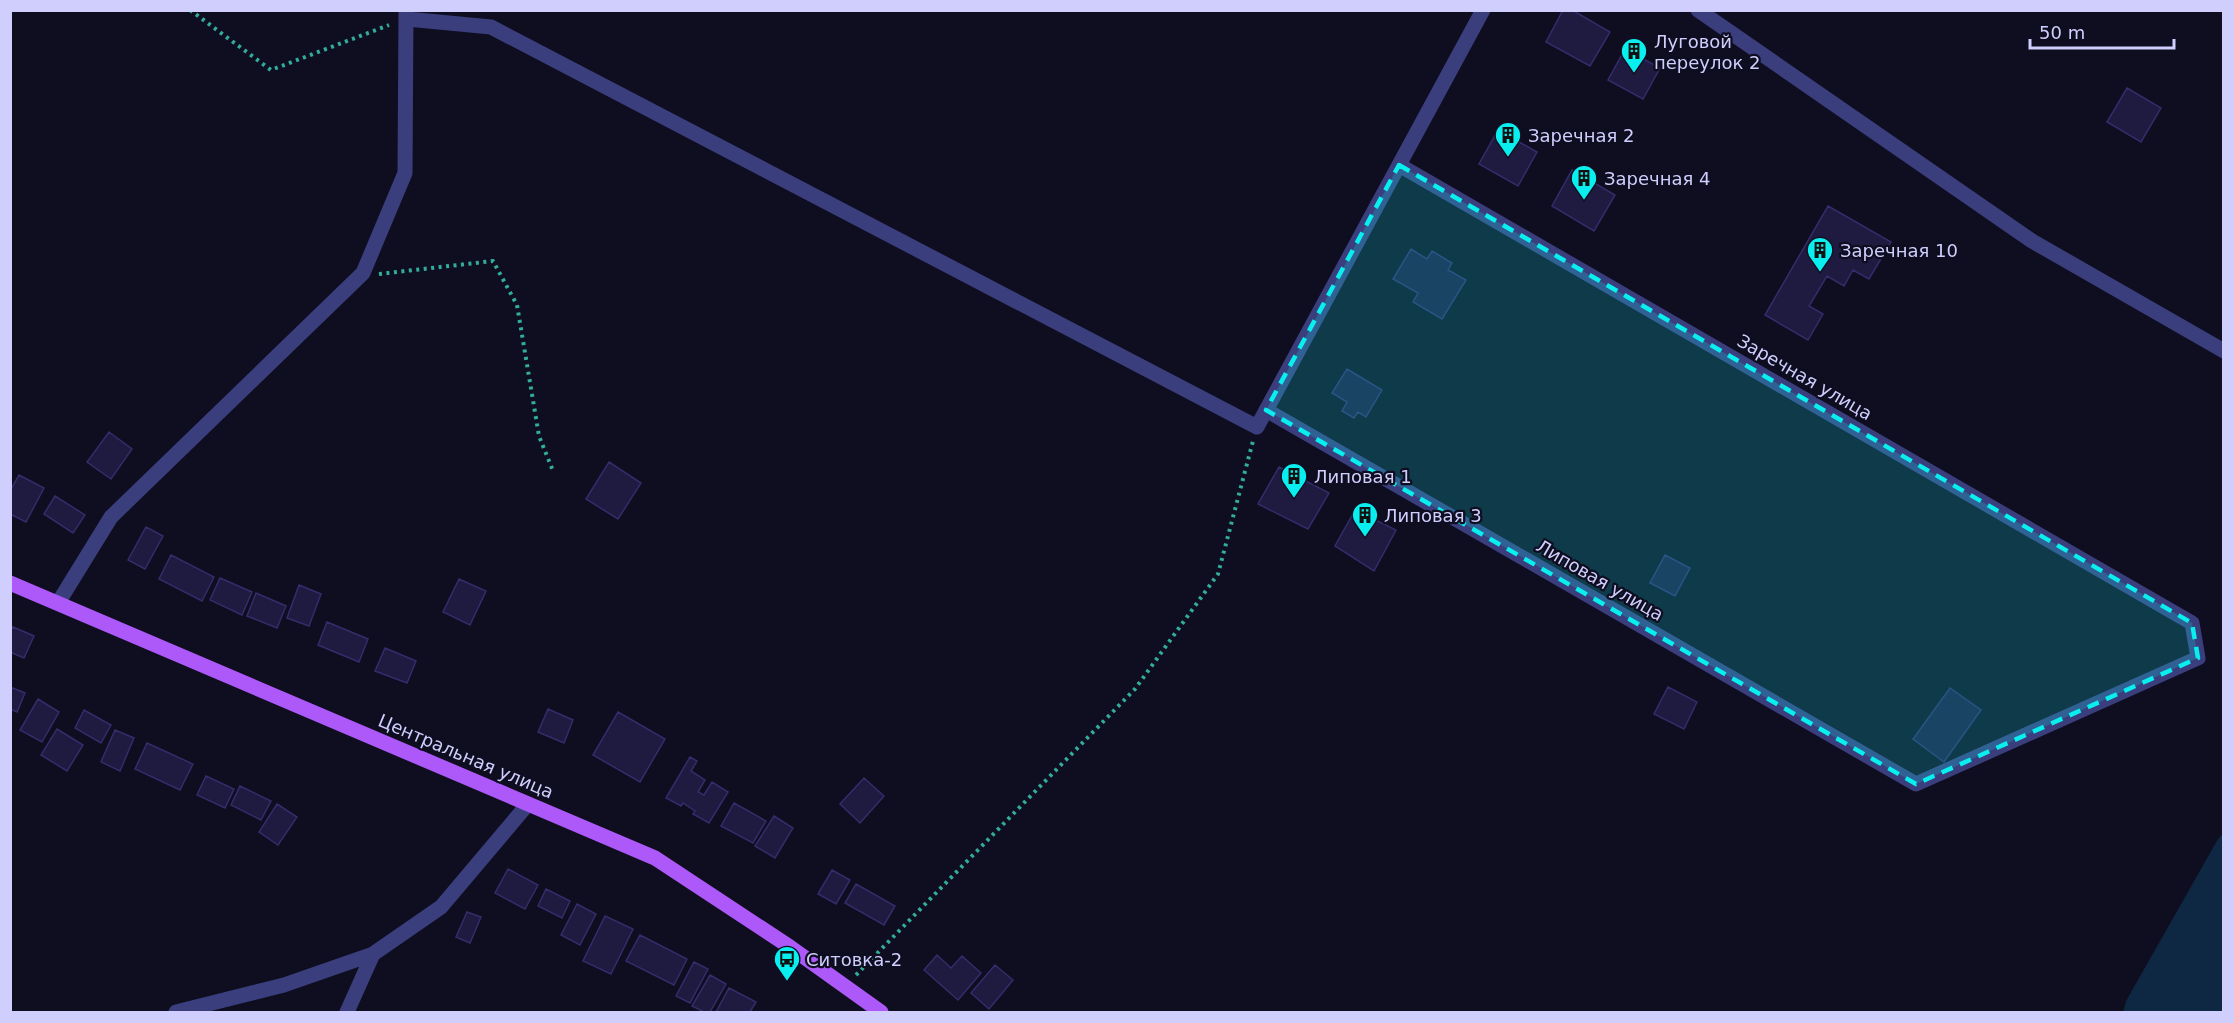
<svg xmlns="http://www.w3.org/2000/svg" width="2234" height="1023" viewBox="0 0 2234 1023" font-family="'DejaVu Sans',sans-serif">
	<style>
		.water { fill: #0e2743 }
		.building { fill: #1e1a40; stroke: #332d6b; stroke-width: 1.5 }
		.lines { fill: none; stroke-linecap: round; stroke-linejoin: round }
		.path { stroke: #32ad99; stroke-width: 4; stroke-dasharray: 3 4.5; stroke-linecap: butt }
		.minor { stroke: #3a3e7d; stroke-width: 15 }
		.major { stroke: #ad59f9; stroke-width: 15 }
		.marked { fill: #09eeee; fill-opacity: 0.2; stroke: #09eeee; stroke-width: 4.5; stroke-dasharray: 12 8; stroke-linejoin: round }
		.labels { text-anchor: middle; dominant-baseline: central; stroke-width: 4.5; stroke-linejoin: round; paint-order: stroke }
		.poi-label { font-size: 18px; fill: #cfcefd; stroke: #0f0d20; text-anchor: start }
		.street-label { font-size: 18px; fill: #cfcefd; stroke: #0f0d20 }
	</style>
	<rect width="100%" height="100%" fill="#0f0d20"/>
	<!-- water -->
	<path class="water" d="M2223 834V1012H2123L2126 1001 2218 839Z"/>
	<!-- building -->
	<path class="building" d="M1563 10H1572L1610 32 1590 66 1546 42Z
		M1625 49 1660 68 1643 99 1608 80Z
		M2127 88 2161 108 2141 142 2107 122Z
		M1498 130 1537 152 1518 186 1479 164Z
		M1572 170 1615 195 1594 231 1552 206Z
		M1828 206 1891 242 1869 279 1853 270 1844 286 1827 276 1809 306 1823 314 1808 340 1765 315Z
		M1411 249 1427 259 1432 251 1452 263 1448 270 1466 280 1442 319 1413 302 1418 293 1393 279Z
		M1347 369 1382 390 1366 417 1358 412 1354 418 1342 411 1347 402 1332 393Z
		M109 432 132 449 111 479 87 462Z
		M609 462 641 483 618 519 586 499Z
		M1279 467 1329 493 1308 529 1258 504Z
		M19 475 44 488 26 522 10 514V491Z
		M55 496 85 515 73 533 44 514Z
		M1355 510 1396 530 1374 571 1335 546Z
		M146 527 163 536 145 569 128 560Z
		M171 555 214 577 202 601 159 579Z
		M1665 555 1690 568 1675 596 1650 583Z
		M220 578 252 592 242 615 210 600Z
		M459 579 486 591 470 625 443 612Z
		M299 585 321 594 309 626 287 618Z
		M256 593 286 606 277 628 247 616Z
		M327 622 368 639 359 662 318 645Z
		M13 627 34 636 24 658 10 652V632Z
		M385 648 416 661 407 683 375 671Z
		M10 687 25 693 17 712 10 709Z
		M1668 687 1697 702 1684 729 1654 714Z
		M1950 688 1981 710 1944 762 1913 739Z
		M38 699 59 712 42 742 20 730Z
		M548 709 573 720 564 743 538 732Z
		M84 710 111 725 101 743 75 728Z
		M618 712 665 739 640 782 593 755Z
		M57 729 83 745 67 771 41 755Z
		M115 730 134 738 120 771 101 762Z
		M147 743 193 764 180 790 135 769Z
		M690 757 697 761 691 771 705 780 698 792 704 795 712 782 728 792 709 823 693 814 695 811 683 803 681 806 666 798Z
		M206 776 234 789 225 808 197 795Z
		M864 778 884 796 860 823 840 804Z
		M240 786 271 801 261 820 231 805Z
		M734 803 766 821 753 843 721 826Z
		M277 804 297 817 278 845 259 832Z
		M774 816 793 828 775 858 755 846Z
		M508 869 538 885 525 909 495 893Z
		M832 870 850 880 836 904 818 894Z
		M856 884 895 906 884 925 845 903Z
		M546 889 570 901 562 918 538 906Z
		M577 904 596 914 580 945 561 935Z
		M467 912 481 917 470 943 456 937Z
		M605 916 633 929 611 974 583 961Z
		M640 935 687 959 674 985 626 961Z
		M937 955 951 968 962 956 981 973 958 1000 924 970Z
		M694 962 708 969 690 1003 676 996Z
		M995 965 1013 980 989 1009 971 993Z
		M710 975 726 984 710 1012H704L692 1006Z
		M729 988 756 1002 750 1012H716Z"/>
	<g class="lines">
		<!-- path -->
		<path class="path" d="M190 10 271 70 389 25
			M379 274 493 261 517 305 539 436 553 471
			M856 975 1135 689 1218 574 1253 441"/>
		<!-- minor -->
		<path class="minor" d="M1698 10 2032 241 2224 351
			M407 19 491 27 1257 427 1483 10
			M1266 410 1916 784 2198 658 2192 623 1399 165
			M58 603 111 517 363 273 405 173 406 11
			M176 1012 284 985 373 954 441 907 528 804
			M347 1012 373 954"/>
		<!-- major -->
		<path class="major" d="M10 583 655 858 790 947 881 1012"/>
	</g>
	<!-- marked area -->
	<path class="marked" d="M1399 165 2192 623 2198 658 1916 784 1266 410Z"/>
	<!-- icons -->
	<defs>
		<g id="building-pin" transform="scale(1.35)"><path d="M0 17L-7.5 6A9.5 9.5 0 1 1 7.5 6Z" fill="#09eeee" stroke="#0f0d20"/><path d="M-4-6H4V6H1V3H-1V6H-4ZM-2.5-4.3h1.7v1.8h-1.7ZM.8-4.3h1.7v1.8H.8ZM-2.5-1h1.7V.8h-1.7ZM.8-1h1.7V.8H.8Z" fill="#111"/></g>
		<g id="bus-pin" transform="scale(1.35)"><path d="M0 17L-7.5 6A9.5 9.5 0 1 1 7.5 6Z" fill="#09eeee" stroke="#0f0d20"/><path d="M-5-6H5V4H4V6H2V4H-2V6H-4V4H-5ZM-3.5-4V0h7V-4ZM-3.5 1.2v1.5H-2V1.2ZM2 1.2v1.5H3.5V1.2Z" fill="#111"/></g>
	</defs>
	<g fill-rule="evenodd">
		<use href="#building-pin" x="1634" y="51"/>
		<use href="#building-pin" x="1508" y="135"/>
		<use href="#building-pin" x="1584" y="178"/>
		<use href="#building-pin" x="1820" y="250"/>
		<use href="#building-pin" x="1294" y="476"/>
		<use href="#building-pin" x="1365" y="515"/>
		<use href="#bus-pin" x="787" y="959"/>
	</g>
	<g class="labels">
		<!-- poi labels -->
		<g class="poi-label">
			<text x="1654" y="41">Луговой<tspan x="1654" dy="21">переулок 2</tspan></text>
			<text x="1528" y="135">Заречная 2</text>
			<text x="1604" y="178">Заречная 4</text>
			<text x="1840" y="250">Заречная 10</text>
			<text x="1314" y="476">Липовая 1</text>
			<text x="1384" y="515">Липовая 3</text>
			<text x="806" y="959">Ситовка-2</text>
		</g>
		<!-- street labels -->
		<g class="street-label">
			<text transform="translate(1805 377) rotate(30)">Заречная улица</text>
			<text transform="translate(1600 580) rotate(30)">Липовая улица</text>
			<text transform="translate(466 756) rotate(23)">Центральная улица</text>
		</g>
	</g>
	<!-- border -->
	<rect width="2234" height="1023" fill="none" stroke="#cfcefd" stroke-width="24"/>
	<!-- scale -->
	<path d="M2030 39v9h144v-9" fill="none" stroke="#cfcefd" stroke-width="3"/>
	<text x="2039" y="39" font-size="18" fill="#cfcefd" stroke="#0f0d20" stroke-width="4.5" paint-order="stroke">50 m</text>
</svg>
